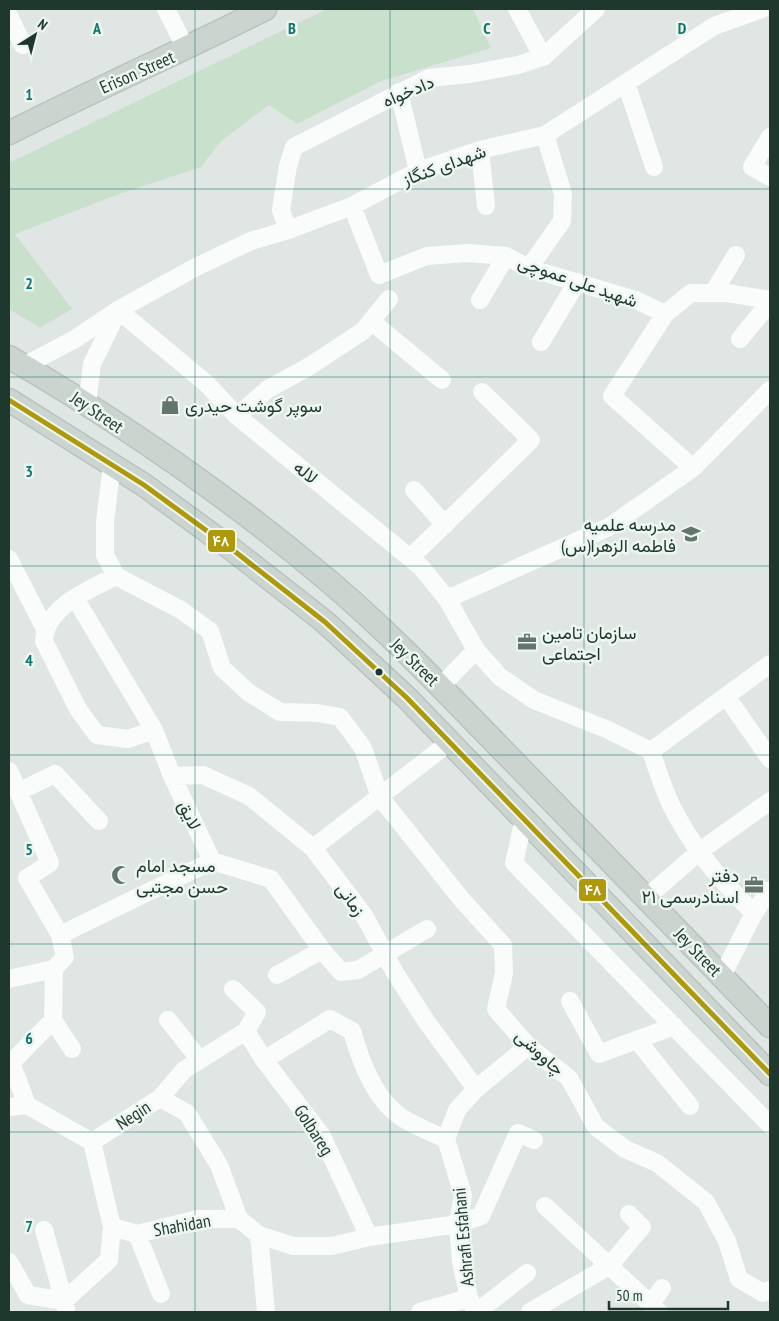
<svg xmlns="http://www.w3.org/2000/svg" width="779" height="1321" viewBox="0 0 779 1321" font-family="'PT Sans Narrow',Vazirmatn,sans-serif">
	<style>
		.park { fill: #c9e0cd }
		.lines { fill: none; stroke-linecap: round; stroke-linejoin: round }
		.major-casing { stroke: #bac3bf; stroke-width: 25 }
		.minor { stroke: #fafbfb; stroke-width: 18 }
		.major { stroke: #ccd4d0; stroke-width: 22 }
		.bus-1-casing { stroke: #edf6f1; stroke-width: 9 }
		.bus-1 { stroke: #ae980c; stroke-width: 5 }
		.grid { fill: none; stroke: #0f766e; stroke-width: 1; stroke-opacity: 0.55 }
		.bus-dot { fill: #1f382e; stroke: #edf6f1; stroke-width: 2 }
		.labels { text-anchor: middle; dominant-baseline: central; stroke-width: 5; stroke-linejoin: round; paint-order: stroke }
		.street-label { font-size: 18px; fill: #1f382e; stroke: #edf6f1 }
		.poi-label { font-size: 18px; fill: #1f382e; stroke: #edf6f1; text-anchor: start }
		.grid-label { font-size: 16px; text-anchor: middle; font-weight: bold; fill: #0f766e; stroke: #edf6f1; stroke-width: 5; stroke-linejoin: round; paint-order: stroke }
		.line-badge { stroke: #edf6f1; stroke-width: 2 }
		.badge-label { font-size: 14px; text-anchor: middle; font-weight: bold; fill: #fff }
	</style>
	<rect width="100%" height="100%" fill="#e0e6e3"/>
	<!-- park -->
	<path class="park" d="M327 9H473L491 48 381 81 297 124 269 105 221 141 201 167 119 194 15 234 72 309 40 328 9 309V163Z"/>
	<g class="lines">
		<!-- major casing -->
		<g class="major-casing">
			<path id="major" d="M9 133C93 90 180 52 265 9
				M9 357C122 423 231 498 331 583 398 640 459 706 521 769 604 855 687 941 770 1026
				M9 400 144 485 233 550 325 622 407 698 770 1074"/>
		</g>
		<!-- minor -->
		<path class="minor" d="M166 9 186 49
			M517 9 543 57
			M9 16 23 45
			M626 83 654 167
			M399 92 418 171
			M770 137 752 167 770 177
			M480 150 486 206
			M352 206 379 275 427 256 468 253 506 256 529 268 636 300 665 314 691 293H727L770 300
			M288 230 281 210 288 166 294 147 429 78 470 74 518 65 543 57 596 9
			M529 268 562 221 563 194 545 135
			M713 293 736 255
			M480 300 506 256
			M118 310 207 384 237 416 421 567 447 599 476 650 500 677 534 700 606 729 651 751C657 769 663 788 671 805 691 845 722 883 754 913
			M665 314 612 396 693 468
			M371 321 442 380
			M740 339 770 302
			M541 342 577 282
			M24 366 75 339 118 310 196 267 251 241 288 230 352 206 418 171 480 150 545 135 714 26 762 9
			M87 405 92 364 118 311
			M237 416 268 389 310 366 363 331 389 299
			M112 464 105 522V555L116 576 181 610 210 631 222 668 248 692 280 712 317 713 340 717 363 748 380 797 462 900 503 945 504 973 496 1009 528 1046 569 1078 596 1127 625 1149 657 1163 706 1202 727 1241 739 1279 763 1293 770 1290
			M414 490 445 525
			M410 558 531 440 482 392
			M9 559 45 629
			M116 576C89 590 46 606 44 641L78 709 97 735 128 739 154 730
			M75 598 154 730 172 776 212 861 271 879 322 950 341 972 358 970 427 929
			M447 599 609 527 693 468 770 390
			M441 686 476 650
			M726 696 770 759
			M651 751 770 664
			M9 771 50 863 27 878 60 935 65 957 54 969
			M172 776 203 775 249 796 313 848 365 917 394 971 426 1021 476 1089
			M18 792 55 774 99 821
			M524 819 514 863 770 1125
			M313 848 450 742
			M646 898 700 851 770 801
			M60 935 212 861
			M277 975 322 950
			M722 976 754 913 770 890
			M9 979 54 969
			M570 1001 599 1054 674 1026
			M53 1020 72 1049
			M168 1020 200 1060
			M246 1031 264 1060 322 1136 369 1237
			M637 1040 690 1106
			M264 1060 330 1019 352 1031C360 1060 374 1099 401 1117 414 1126 431 1132 446 1139
			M160 1098 187 1113 219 1165 239 1219
			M27 1105 11 1063 53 1020 54 969
			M9 1107 27 1105 92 1142 160 1098 184 1070 246 1031 257 1012 233 989
			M92 1142 112 1227
			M545 1206 659 1312
			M44 1230 64 1301 109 1260 112 1227 137 1234 198 1219H239L259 1235 293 1246H332L369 1237 458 1224 481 1216 518 1133 534 1140
			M137 1234 161 1294
			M259 1235 266 1312
			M9 1262 28 1295 64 1301 66 1309
			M651 1304 662 1288
			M420 1312 469 1298
			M476 1312 469 1298 461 1262 458 1224 463 1195 446 1139 457 1110 476 1089 528 1046
			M477 1312 527 1273
			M530 1312 609 1266 642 1227 629 1214"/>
		<!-- major -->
		<use href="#major" class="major"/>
		<!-- bus-1 casing -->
		<g class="bus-1-casing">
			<path id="bus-1" d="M9 400 144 485 233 550 325 622 407 698 770 1074"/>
		</g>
		<!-- bus-1 -->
		<use href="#bus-1" class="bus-1"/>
	</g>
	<!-- grid -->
	<path class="grid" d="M195 9V1312M390 9V1312M584 9V1312M9 189H770M9 377H770M9 566H770M9 755H770M9 944H770M9 1132H770"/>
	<!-- icons -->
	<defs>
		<g id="shop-bare" transform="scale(1.5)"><path d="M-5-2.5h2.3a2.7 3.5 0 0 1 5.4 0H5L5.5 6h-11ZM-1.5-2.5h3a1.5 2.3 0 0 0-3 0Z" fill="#63756d" stroke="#edf6f1" stroke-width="2.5" paint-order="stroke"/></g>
		<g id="school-bare" transform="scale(1.5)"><path d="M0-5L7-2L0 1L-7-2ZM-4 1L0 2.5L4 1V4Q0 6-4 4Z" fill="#63756d" stroke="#edf6f1" stroke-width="2.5" paint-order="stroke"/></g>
		<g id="office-bare" transform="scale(1.5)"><path d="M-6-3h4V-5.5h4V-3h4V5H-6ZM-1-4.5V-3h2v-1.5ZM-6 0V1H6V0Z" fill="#63756d" stroke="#edf6f1" stroke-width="2.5" paint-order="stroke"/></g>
		<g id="mosque-bare" transform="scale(1.5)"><path d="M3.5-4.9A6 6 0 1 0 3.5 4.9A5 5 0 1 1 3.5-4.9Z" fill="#63756d" stroke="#edf6f1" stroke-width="2.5" paint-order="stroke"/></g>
	</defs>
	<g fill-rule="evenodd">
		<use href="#shop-bare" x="170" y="405"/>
		<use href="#school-bare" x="691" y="534"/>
		<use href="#office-bare" x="527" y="642"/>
		<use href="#mosque-bare" x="121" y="875"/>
		<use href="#office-bare" x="754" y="885"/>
	</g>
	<!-- markers -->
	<circle class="bus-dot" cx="379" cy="672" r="4.5"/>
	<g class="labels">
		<!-- street labels -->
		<g class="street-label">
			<text transform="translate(137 72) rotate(-24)">Erison Street</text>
			<text transform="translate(408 91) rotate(-23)">دادخواه</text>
			<text transform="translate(444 165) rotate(-20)">شهدای کنگاز</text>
			<text transform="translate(578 281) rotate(19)">شهید علی عموچی</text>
			<text transform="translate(97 412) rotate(34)">Jey Street</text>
			<text transform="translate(306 472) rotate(39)">لاله</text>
			<text transform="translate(415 662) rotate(44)">Jey Street</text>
			<text transform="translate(190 815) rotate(65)">لایق</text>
			<text transform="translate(351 899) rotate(54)">زمانی</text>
			<text transform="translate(698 952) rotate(46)">Jey Street</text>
			<text transform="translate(540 1052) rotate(42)">چاووشی</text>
			<text transform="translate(133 1115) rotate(-33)">Negin</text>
			<text transform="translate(314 1130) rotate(57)">Golbareg</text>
			<text transform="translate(182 1225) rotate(-10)">Shahidan</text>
			<text transform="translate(463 1237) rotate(-95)">Ashrafi Esfahani</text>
		</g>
		<!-- poi labels -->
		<g class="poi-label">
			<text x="185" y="405">سوپر گوشت حیدری</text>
			<text x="676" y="524" text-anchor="end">مدرسه علمیه<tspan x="676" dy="21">فاطمه الزهرا(س)</tspan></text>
			<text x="542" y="632">سازمان تامین<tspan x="542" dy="21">اجتماعی</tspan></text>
			<text x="136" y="865">مسجد امام<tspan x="136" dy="21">حسن مجتبی</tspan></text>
			<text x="739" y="875" text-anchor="end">دفتر<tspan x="739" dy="21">اسنادرسمی ۲۱</tspan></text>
		</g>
	</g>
	<g class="grid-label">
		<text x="97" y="34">A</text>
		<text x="292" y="34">B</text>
		<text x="487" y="34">C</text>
		<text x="682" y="34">D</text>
		<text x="29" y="100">1</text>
		<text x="29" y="289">2</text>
		<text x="29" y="477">3</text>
		<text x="29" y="666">4</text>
		<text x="29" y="855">5</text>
		<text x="29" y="1044">6</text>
		<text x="29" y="1232">7</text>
	</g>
	<g class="line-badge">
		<rect x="207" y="529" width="29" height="24" rx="5" fill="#ae980c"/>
		<rect x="578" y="878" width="29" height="24" rx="5" fill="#ae980c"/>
	</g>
	<g class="badge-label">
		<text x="221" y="546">۴۸</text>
		<text x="593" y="895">۴۸</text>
	</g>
	<!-- border -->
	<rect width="779" height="1321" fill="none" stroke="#1f382e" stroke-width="20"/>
	<!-- north arrow -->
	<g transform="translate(35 35) rotate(36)" stroke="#edf6f1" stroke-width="4" paint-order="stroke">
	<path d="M0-4L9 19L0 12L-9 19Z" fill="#1f382e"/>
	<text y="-8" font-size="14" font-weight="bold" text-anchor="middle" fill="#1f382e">N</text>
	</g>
	<!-- scale -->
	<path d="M609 1301v8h119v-8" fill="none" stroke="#1f382e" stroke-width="2.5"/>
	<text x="616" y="1301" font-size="15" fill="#1f382e" stroke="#edf6f1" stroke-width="4" paint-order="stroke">50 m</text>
</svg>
